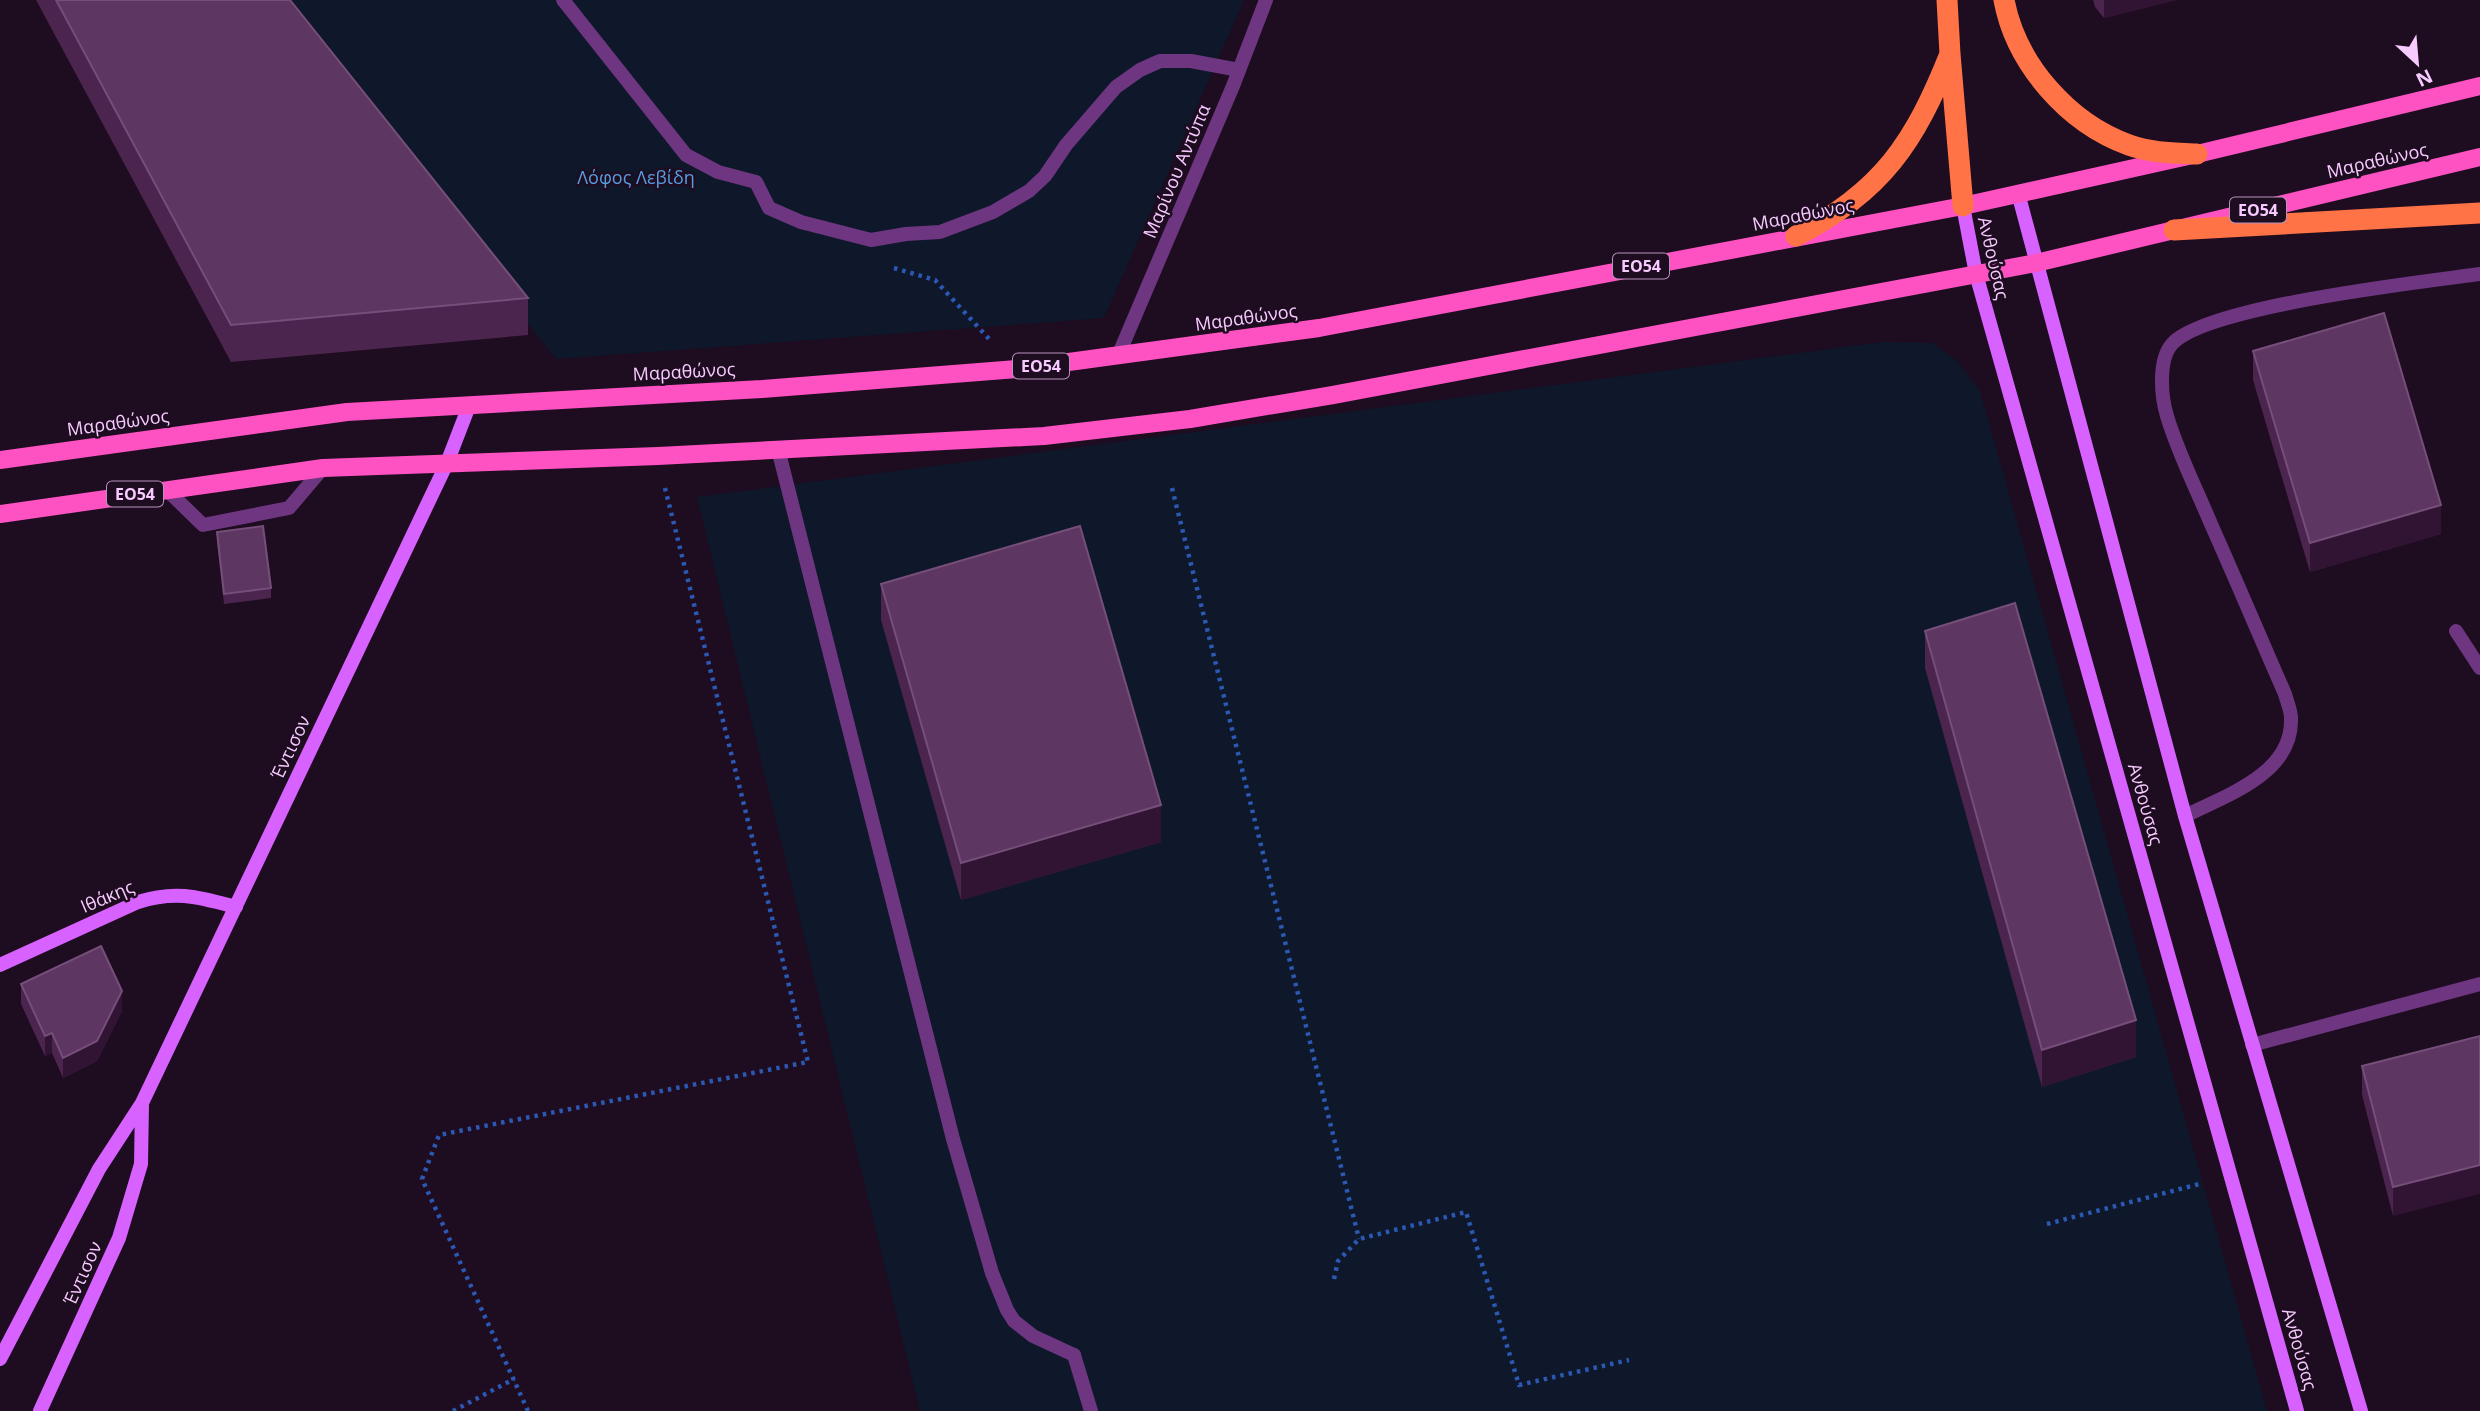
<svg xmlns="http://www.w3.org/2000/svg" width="2480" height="1411" viewBox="0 0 2480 1411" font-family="'Open Sans',sans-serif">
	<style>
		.green { fill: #0f172a }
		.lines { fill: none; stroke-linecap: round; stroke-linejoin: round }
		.path { stroke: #2b58b3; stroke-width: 4.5; stroke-dasharray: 3.5 5; stroke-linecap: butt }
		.lane { stroke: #6e3680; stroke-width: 14 }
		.street { stroke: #6e3680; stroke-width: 14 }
		.secondary { stroke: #d862ff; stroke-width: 14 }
		.primary { stroke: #ff52c2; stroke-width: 18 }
		.highway { stroke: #ff7346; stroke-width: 21 }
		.wall { fill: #4b254e }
		.shaded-wall { fill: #311334 }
		.building { fill: #5d3661; stroke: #764e7a; stroke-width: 2 }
		.labels { text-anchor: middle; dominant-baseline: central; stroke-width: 5; stroke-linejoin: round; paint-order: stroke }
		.shield { fill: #1e0c20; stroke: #b692bc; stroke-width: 2 }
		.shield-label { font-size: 16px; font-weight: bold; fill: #f7cbff }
		.street-label { font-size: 18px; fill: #f7cbff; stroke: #1e0c20 }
		.park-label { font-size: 18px; fill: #559ee1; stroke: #1e0c20 }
	</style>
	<rect width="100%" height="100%" fill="#1e0c20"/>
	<!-- green -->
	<path class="green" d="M270 0H1244L1104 318 556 359Z
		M1883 342 1933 343 1957 361 1980 391 2267 1411H920L697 497Z"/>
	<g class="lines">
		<!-- path -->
		<path class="path" d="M894 268 935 280 990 340
			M1172 488 1359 1239
			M2047 1224 2203 1183
			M1334 1279 1338 1261 1359 1239 1466 1212 1519 1385 1629 1360
			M453 1411 514 1379
			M528 1411 422 1179 439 1135 808 1062 664 484"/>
		<!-- lane -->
		<path class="lane" d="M778 449 953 1139 992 1273 1007 1310 1014 1321 1033 1336 1074 1355
			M167 490 203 525 289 508 323 468
			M2456 631 2480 668
			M2252 1045 2480 984"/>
		<!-- street -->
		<path class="street" d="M563 0 686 155 718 172 756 182 769 208 801 222 871 240 906 234 940 232 993 212 1029 191 1045 176 1066 145 1116 87 1140 70 1160 61H1191L1239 70
			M1118 356 1233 86 1266 0
			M2185 816C2224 796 2291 775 2291 721 2292 712 2287 702 2285 694 2260 637 2236 580 2211 524 2196 488 2178 453 2167 416 2161 396 2158 360 2172 344 2206 306 2422 282 2480 274
			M1074 1355 1091 1411"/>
		<!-- secondary -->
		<path class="secondary" d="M2018 193 2185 816 2361 1411
			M1963 206 1976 274 2297 1411
			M0 965 138 902C176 890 198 897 236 907
			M0 1359 99 1169 142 1103 447 463 469 406
			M40 1411 119 1238 141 1164 142 1104"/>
		<!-- primary -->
		<path class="primary" d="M0 460 347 412 762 389 1017 369 1319 328 1963 206 2197 154 2480 86
			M0 514 323 468 658 456 1044 436 1190 419 1333 395 2036 263 2480 157"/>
		<!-- highway -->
		<path class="highway" d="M1947 0 1950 54 1963 206
			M2004 0C2016 64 2068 123 2129 145 2151 153 2174 153 2197 154
			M2174 230 2480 213
			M1796 236C1882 192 1915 142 1950 54"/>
	</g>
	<!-- wall -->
	<path class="wall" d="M36 0H290L528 298V335L231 362Z
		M2093 0H2176L2104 18 2095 7Z
		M2253 351 2441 534 2310 572 2253 380Z
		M217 532 271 588V598L224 604 217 542Z
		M881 584 1161 842 961 900 881 620Z
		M1925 631 2136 1057 2042 1087 1925 668Z
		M21 984 122 1011 97 1061 63 1078 52 1053 45 1056 21 1004Z
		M2480 1036 2393 1216 2362 1095V1066Z"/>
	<!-- shaded-wall -->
	<path class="shaded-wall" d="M2104 0H2176L2104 18Z
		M2441 505V534L2310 572V543Z
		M1161 805V842L961 900V863Z
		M122 991V1011L97 1061 63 1078V1058Z
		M2136 1020V1057L2042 1087V1050Z
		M52 1033V1053L45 1056V1036Z
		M2480 1165V1194L2393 1216V1187Z"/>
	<!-- building -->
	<path class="building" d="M56 0H290L528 298 231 325Z
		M2384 313 2441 505 2310 543 2253 351Z
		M263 526 271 588 224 594 217 532Z
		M1080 526 1161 805 961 863 881 584Z
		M2015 603 2136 1020 2042 1050 1925 631Z
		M101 946 122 991 97 1041 63 1058 52 1033 45 1036 21 984Z
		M2480 1036V1165L2393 1187 2362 1066Z"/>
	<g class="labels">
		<!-- shield labels -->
		<g class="shield">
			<rect x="2230" y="197.5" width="56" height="25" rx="5"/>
			<rect x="1613" y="253.5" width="56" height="25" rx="5"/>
			<rect x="1013" y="353.5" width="56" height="25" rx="5"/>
			<rect x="107" y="481.5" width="56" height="25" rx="5"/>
		</g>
		<g class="shield-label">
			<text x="2258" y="210">ΕΟ54</text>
			<text x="1641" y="266">ΕΟ54</text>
			<text x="1041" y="366">ΕΟ54</text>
			<text x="135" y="494">ΕΟ54</text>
		</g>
		<!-- street labels -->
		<g class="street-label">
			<text transform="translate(2377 160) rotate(-13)">Μαραθώνος</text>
			<text transform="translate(1176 171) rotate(-67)">Μαρίνου Αντύπα</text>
			<text transform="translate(1803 214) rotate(-11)">Μαραθώνος</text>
			<text transform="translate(1994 258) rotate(77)">Ανθούσας</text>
			<text transform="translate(1246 317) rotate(-8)">Μαραθώνος</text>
			<text transform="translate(684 371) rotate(-3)">Μαραθώνος</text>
			<text transform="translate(118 422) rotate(-8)">Μαραθώνος</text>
			<text transform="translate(290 747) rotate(-65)">Έντισον</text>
			<text transform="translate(2146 804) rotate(74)">Ανθούσας</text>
			<text transform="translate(107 896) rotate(-23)">Ιθάκης</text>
			<text transform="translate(82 1273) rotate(-66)">Έντισον</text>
			<text transform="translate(2300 1349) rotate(74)">Ανθούσας</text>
		</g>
		<!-- park labels -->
		<g class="park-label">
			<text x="636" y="177">Λόφος Λεβίδη</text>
		</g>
	</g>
	<!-- north arrow -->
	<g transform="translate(2417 63) rotate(154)" stroke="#1e0c20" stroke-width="5" paint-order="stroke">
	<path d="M0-5L12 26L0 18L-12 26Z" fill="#f7cbff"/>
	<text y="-10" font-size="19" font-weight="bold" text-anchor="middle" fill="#f7cbff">N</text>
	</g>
</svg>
